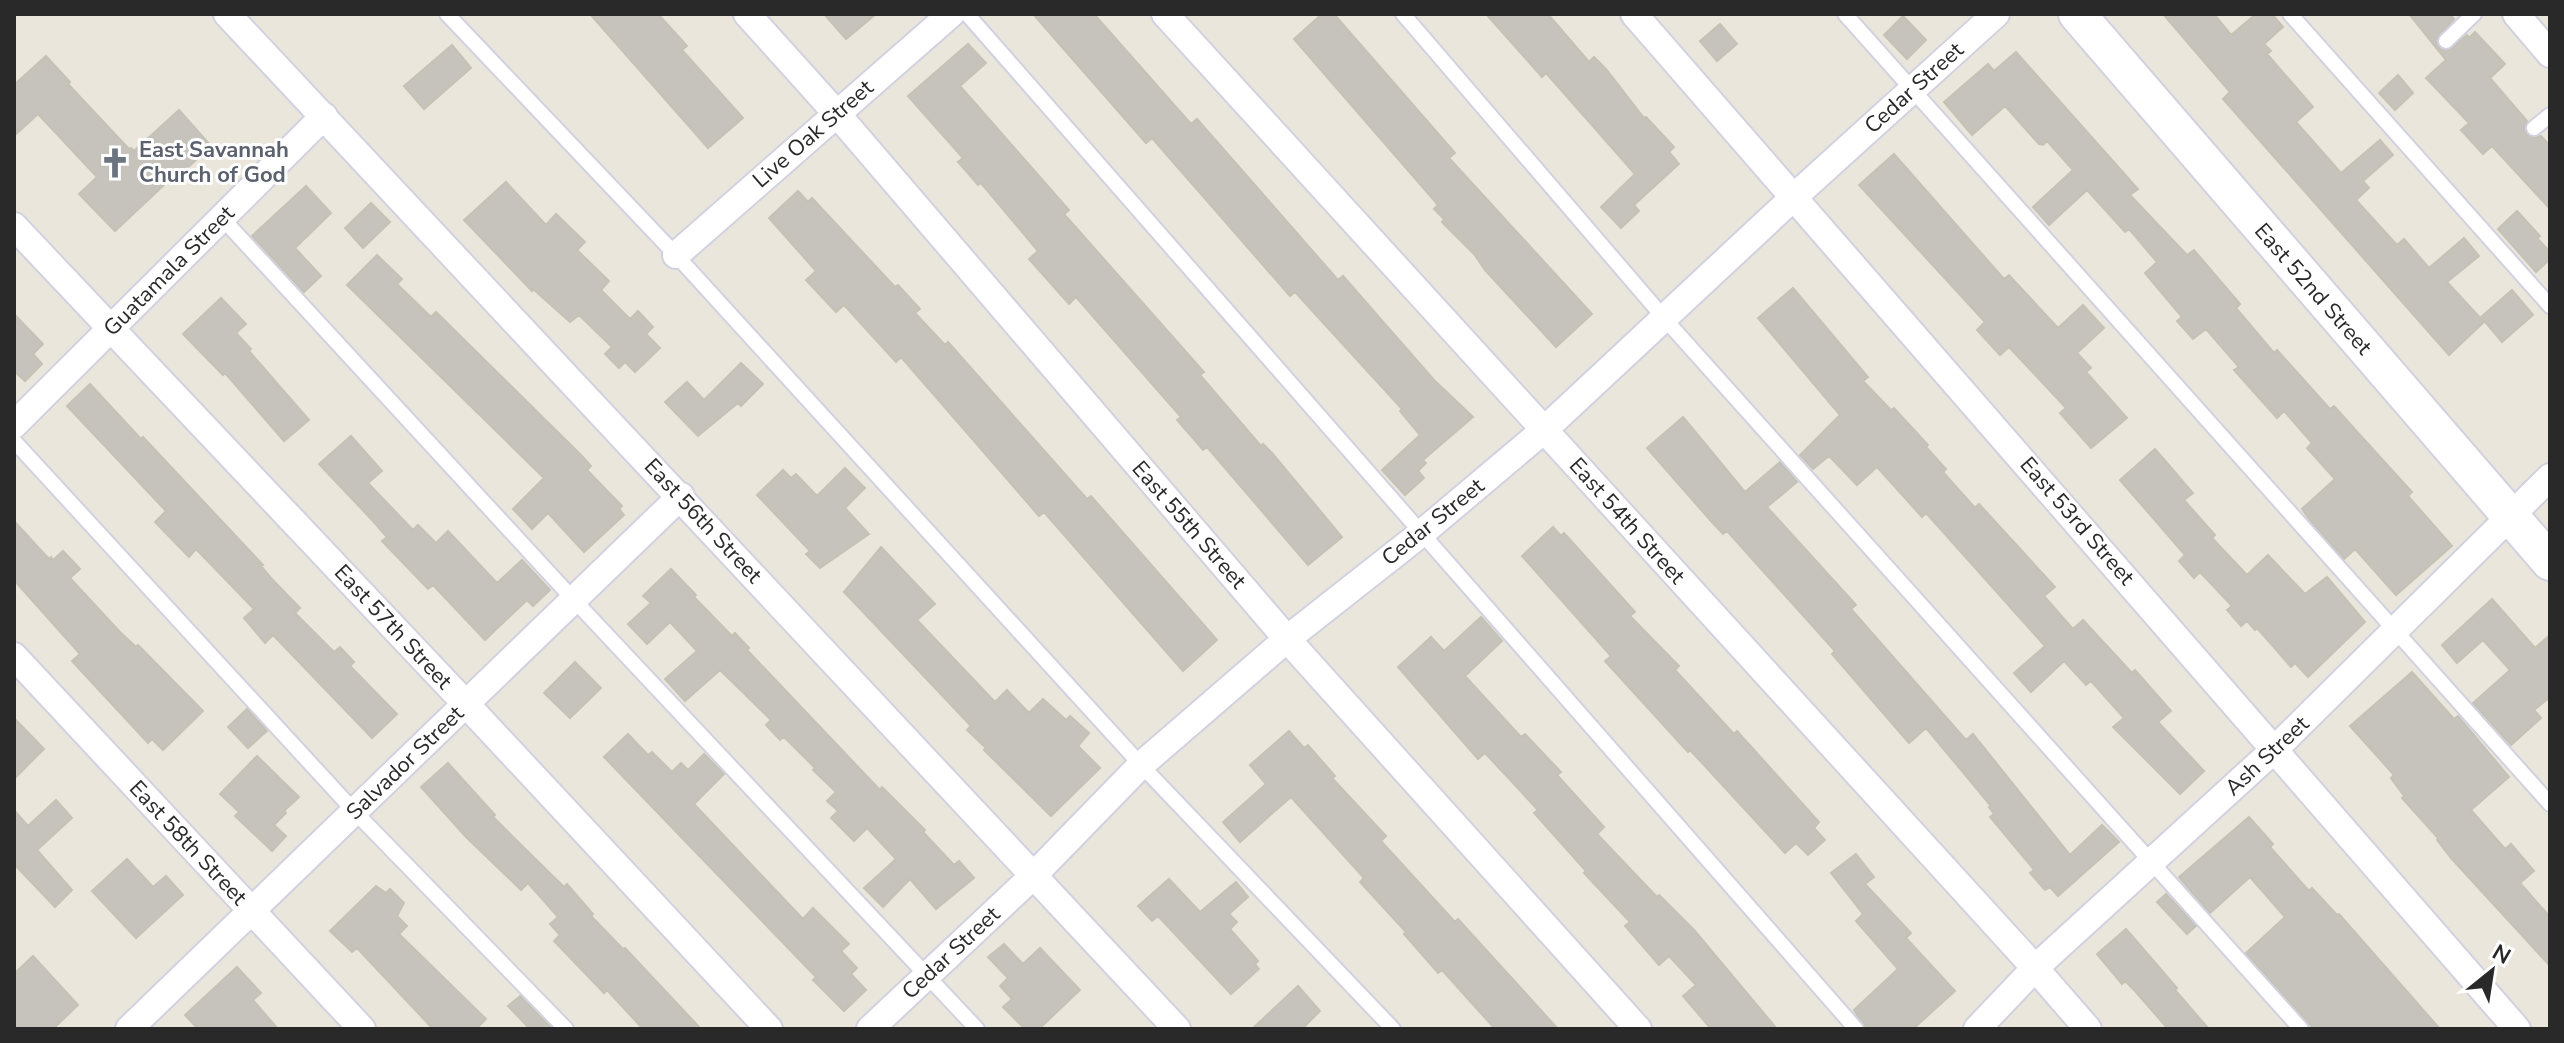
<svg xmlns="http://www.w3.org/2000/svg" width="2564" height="1043" viewBox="0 0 2564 1043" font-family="'Nunito Sans',sans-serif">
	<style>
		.building { fill: #c5c3bb; stroke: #c5c2b5; stroke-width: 2 }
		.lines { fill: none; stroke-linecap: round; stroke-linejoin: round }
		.service-casing { stroke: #d1d1e1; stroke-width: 18 }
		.minor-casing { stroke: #d1d1e1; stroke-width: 30 }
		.secondary-casing { stroke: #d1d1e1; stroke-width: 40 }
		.service { stroke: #fff; stroke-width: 14 }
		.minor { stroke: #fff; stroke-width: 26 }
		.secondary { stroke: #fff; stroke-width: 36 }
		.labels { text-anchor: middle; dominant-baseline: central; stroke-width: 6; stroke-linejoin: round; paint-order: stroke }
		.street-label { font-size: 22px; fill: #292929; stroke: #fff }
		.worship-label { font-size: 22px; font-weight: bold; fill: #5b616d; stroke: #fff; text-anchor: start }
	</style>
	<rect width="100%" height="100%" fill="#eae6db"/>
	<!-- building -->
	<path class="building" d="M590 14H658L687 46 682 50 743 118 708 148Z
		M824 14H876L846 39Z
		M1033 14H1094L1191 124 1197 119 1338 280 1343 276 1434 380 1473 417 1423 460 1426 463 1418 471 1424 478 1405 495 1382 470 1420 435 1400 411 1402 409 1295 292 1290 296 1152 138 1146 143Z
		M1322 14H1334L1455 153 1449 158 1592 314 1556 347 1485 270 1474 254 1442 222 1444 219 1434 209 1438 205 1432 198 1294 39Z
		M1486 14H1548L1589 62 1594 57 1606 69 1644 118 1646 117 1674 147 1669 152 1679 164 1634 205 1639 211 1621 228 1601 207 1635 174 1546 73 1542 77Z
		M2163 14H2214L2231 35 2256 14H2272L2283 27 2264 44 2271 51 2267 54 2313 107 2296 122 2341 173 2380 140 2393 155 2363 181 2369 188 2356 200 2397 245 2404 239 2429 268 2464 238 2479 256 2447 282 2484 322 2449 355 2223 99 2230 92Z
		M2409 14H2450L2454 19 2437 38 2439 48 2449 50 2467 35 2469 38 2475 32 2505 64 2490 78 2527 121 2524 129 2527 135 2535 138 2541 136 2550 146V209L2492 146 2483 154 2461 130 2469 123 2426 78 2446 60Z
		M1903 16 1926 40 1907 59 1884 35Z
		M1720 24 1737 44 1717 61 1700 41Z
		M968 44 986 63 960 86 1069 210 1064 214 1204 372 1200 375 1261 446 1263 444 1272 453 1342 537 1308 565 1207 447 1203 450 1177 420 1181 417 1076 297 1069 304 1029 259 1038 251 981 183 978 185 958 162 963 158 908 96Z
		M452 45 471 68 424 109 404 86Z
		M2016 52 2138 189 2130 195 2187 255 2194 250 2240 304 2236 308 2274 353 2277 350 2330 409 2334 406 2390 468 2412 492 2408 496 2452 546 2396 595 2355 549 2344 559 2309 519 2302 509 2335 479 2307 448 2312 443 2284 411 2277 418 2234 370 2239 367 2206 329 2193 339 2177 321 2182 317 2145 273 2157 262 2129 229 2125 232 2087 190 2049 225 2033 207 2073 170 2047 141 2043 145 2039 144 2005 106 1972 135 1944 102 1988 64 1994 71Z
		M46 56 70 82 68 84 129 149 131 148 134 151 179 110 211 146 183 172 181 169 115 231 79 194 97 177 38 114 14 136V85Z
		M2398 75 2413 93 2395 110 2379 93Z
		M1894 154 2004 279 2009 275 2058 328 2083 305 2104 328 2077 353 2091 368 2086 372 2127 418 2091 448 2060 413 2066 408 2009 347 2000 355 1977 330 1985 322 1859 185Z
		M506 182 546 225 556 214 585 242 577 250 609 281 601 290 630 319 638 311 653 327 646 334 660 348 635 372 625 362 619 368 605 354 612 347 579 315 570 322 533 289 532 291 464 220Z
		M306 186 331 213 295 248 321 276 304 292 252 236Z
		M798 191 808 202 812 198 895 287 898 285 920 309 915 313 945 345 948 342 1087 499 1091 496 1217 640 1183 671 1044 512 1039 516 901 357 896 362 844 305 836 312 806 280 816 271 769 218Z
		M371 203 390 222 363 248 345 228Z
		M2517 211 2540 236 2537 238 2550 252V259L2536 272 2498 229Z
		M377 255 402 279 397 284 431 317 436 312 581 455 591 466 587 470 622 506 619 509 624 515 584 552 548 513 532 529 513 509 544 478 347 285Z
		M1793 288 1868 377 1863 381 1891 410 1894 408 1928 445 1926 447 1946 469 1943 472 1975 508 1979 504 2055 587 2044 596 2073 629 2083 620 2132 673 2135 670 2171 711 2158 722 2204 771 2180 794 2113 727 2124 718 2091 681 2086 685 2064 661 2031 692 2014 673 2045 646 1926 513 1922 517 1877 467 1857 485 1829 456 1813 469 1800 455 1840 415 1758 318Z
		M2512 290 2533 315 2502 342 2481 317Z
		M221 298 246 324 236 333 251 349 249 351 309 420 284 441 225 373 223 375 183 334Z
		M14 314 43 344 33 354 42 364 25 381 14 371Z
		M741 363 763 384 741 406 738 403 698 436 665 402 687 382 704 400Z
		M90 384 141 439 143 437 263 565 261 566 271 578 300 608 295 613 334 652 340 647 354 662 350 666 397 714 372 738 273 635 265 643 244 618 254 609 196 549 189 557 155 522 166 511 67 406Z
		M1683 417 1745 492 1780 462 1797 482 1767 507 1856 605 1851 609 1966 740 1973 734 2070 855 2102 825 2119 842 2058 896 2050 887 2045 890 2030 873 2034 870 2026 860 1990 817 1994 814 1989 807 1991 806 1926 728 1909 743 1832 654 1835 651 1727 531 1723 534 1710 520 1647 448Z
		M351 436 382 471 368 483 413 530 418 525 436 543 448 531 497 583 522 560 550 590 533 606 527 600 485 640 433 585 428 589 382 541 387 537 372 520 319 464Z
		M2155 449 2193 493 2184 500 2215 535 2212 538 2247 575 2268 555 2305 594 2327 577 2365 622 2308 677 2295 663 2291 667 2257 628 2255 630 2247 621 2241 626 2227 610 2232 606 2200 572 2194 578 2179 561 2185 555 2120 480Z
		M845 468 865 488 845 508 869 534 820 568 806 554 810 551 757 495 783 470 791 478 796 474 817 496Z
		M14 521 49 559 51 557 53 560 63 551 80 569 70 578 120 632 136 647 138 645 203 711 163 750 152 739 148 743 72 661 80 654 14 580Z
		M1553 527 1561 536 1564 533 1635 612 1630 616 1679 666 1675 670 1734 734 1737 731 1819 822 1814 828 1825 840 1808 855 1796 843 1785 853 1690 750 1688 752 1605 661 1611 656 1522 556Z
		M881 547 935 604 917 620 995 702 1007 690 1029 713 1043 699 1066 720 1070 716 1089 733 1078 746 1100 768 1051 816 984 750 986 748 967 730 971 726 844 592Z
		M671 569 696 595 694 597 732 636 735 633 749 648 747 650 880 790 882 787 925 830 923 832 954 865 959 861 974 878 936 909 910 879 883 907 864 888 896 859 867 828 854 841 831 818 838 811 827 801 836 792 813 770 815 768 784 737 780 740 766 725 771 720 720 670 685 701 665 679 697 651 670 622 647 644 628 624 651 603 643 596Z
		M2492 599 2535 648 2550 635V697L2534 710 2541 718 2511 745 2473 703 2510 670 2483 640 2457 663 2442 645Z
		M1481 617 1502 641 1465 676 1521 737 1525 734 1561 772 1557 775 1604 827 1597 834 1657 897 1659 895 1695 931 1777 1029H1711L1683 996 1696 985 1669 956 1659 965 1625 926 1630 922 1584 873 1586 871 1534 813 1538 810 1485 753 1478 759 1398 667 1431 637 1444 651Z
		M575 662 601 688 570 718 544 693Z
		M2412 672 2454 719 2458 716 2509 777 2471 810 2505 849 2511 844 2534 871 2520 883 2550 917V966L2451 858 2437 840 2438 838 2402 798 2404 796 2391 778 2394 775 2350 726Z
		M247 709 267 731 248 748 228 727Z
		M14 718 44 749 14 779Z
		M1289 731 1304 748 1308 745 1335 776 1332 778 1386 836 1381 841 1455 922 1458 919 1558 1029H1495L1442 970 1438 973 1404 934 1406 932 1360 882 1364 878 1291 797 1240 842 1223 822 1266 784 1250 765Z
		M628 734 648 755 652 752 672 772 681 763 688 770 704 754 724 774 694 804 803 919 813 908 849 944 841 951 857 968 851 974 866 990 844 1011 813 980 816 977 604 757Z
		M257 756 299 797 284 811 286 813 274 825 286 836 272 851 235 816 239 812 220 794Z
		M448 763 495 815 493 817 564 887 567 884 593 914 591 916 623 949 625 948 701 1029H643L607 990 604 993 554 941 560 935 550 924 558 917 528 883 521 890 466 837 421 787Z
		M56 800 72 818 37 850 72 890 55 907 14 864V810L28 826Z
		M2249 817 2273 844 2270 847 2309 891 2312 888 2337 915 2339 914 2440 1029H2314L2246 953 2285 917 2250 877 2210 913 2179 877Z
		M1856 854 1874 877 1865 884 1911 933 1906 938 1955 991 1913 1029H1866L1854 1010 1898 969 1856 921 1863 914 1831 873Z
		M127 859 153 887 166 876 183 895 136 938 92 891Z
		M1169 879 1200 912 1236 882 1248 897 1229 914 1237 922 1230 929 1258 961 1255 964 1259 969 1231 994 1158 916 1152 921 1138 906Z
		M376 886 386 893 390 889 404 903 397 916 407 926 399 934 486 1019 476 1029H433L357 948 352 952 330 931Z
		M2166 894 2196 926 2187 934 2157 902Z
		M2126 929 2177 988 2175 990 2209 1029H2168L2135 991 2125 981 2122 984 2097 954Z
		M1004 944 1023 964 1040 948 1080 990 1039 1029H1025L1003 1007 1012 999 1000 986 1008 978 988 957Z
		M33 956 78 1005 53 1029H14V974Z
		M237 967 261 993 253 1000 278 1029H198L185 1015Z
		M1298 986 1320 1011 1302 1029H1252Z
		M520 996 552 1029H530L508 1006Z"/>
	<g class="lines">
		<!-- service casing -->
		<g class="service-casing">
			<path id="service" d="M447 14 676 255 1141 765 1393 1029
				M967 14 1856 1029
				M1403 14 1671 326 2301 1029
				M1845 14 2550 804
				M2290 14 2550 306
				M2446 41 2474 14
				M2534 128 2550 115
				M222 218 574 600 977 1029
				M14 441 355 812 566 1029"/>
		</g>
		<!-- minor casing -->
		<g class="minor-casing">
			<path id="minor" d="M227 14 1177 1029
				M747 14 837 114 1287 639 1638 1029
				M1165 14 2035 968 2088 1029
				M1634 14 2517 1029
				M2516 14 2550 54
				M14 226 466 704 769 1029
				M676 255 951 14
				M14 425 324 116
				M14 656 362 1029
				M129 1029 681 496
				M870 1029 1032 877 1141 765 1287 639 1423 532 1544 430 1795 196 1996 14
				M1977 1029 2035 968 2275 749 2550 477"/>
		</g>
		<!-- secondary casing -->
		<g class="secondary-casing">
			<path id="secondary" d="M2077 14 2550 562"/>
		</g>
		<!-- service -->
		<use href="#service" class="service"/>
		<!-- minor -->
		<use href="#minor" class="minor"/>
		<!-- secondary -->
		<use href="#secondary" class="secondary"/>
	</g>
	<!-- icons -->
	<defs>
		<g id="church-bare" transform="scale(2.4)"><path d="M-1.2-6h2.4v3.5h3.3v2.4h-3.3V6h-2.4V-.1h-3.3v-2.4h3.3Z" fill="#6b7280" stroke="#fff" stroke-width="2.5" paint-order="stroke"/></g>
	</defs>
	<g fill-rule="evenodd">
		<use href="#church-bare" x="115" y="163"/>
	</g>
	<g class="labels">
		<!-- street labels -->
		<g class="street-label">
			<text transform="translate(1914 88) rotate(-42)">Cedar Street</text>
			<text transform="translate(813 134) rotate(-41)">Live Oak Street</text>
			<text transform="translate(169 271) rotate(-45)">Guatamala Street</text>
			<text transform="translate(2313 289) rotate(49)">East 52nd Street</text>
			<text transform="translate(703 521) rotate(47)">East 56th Street</text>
			<text transform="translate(1627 521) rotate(48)">East 54th Street</text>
			<text transform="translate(2077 521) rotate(49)">East 53rd Street</text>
			<text transform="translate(1433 522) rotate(-39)">Cedar Street</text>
			<text transform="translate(1189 525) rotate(49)">East 55th Street</text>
			<text transform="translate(393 627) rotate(47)">East 57th Street</text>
			<text transform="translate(2267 756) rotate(-43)">Ash Street</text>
			<text transform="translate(405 763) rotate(-44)">Salvador Street</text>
			<text transform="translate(188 843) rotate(47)">East 58th Street</text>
			<text transform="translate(951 953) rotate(-43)">Cedar Street</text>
		</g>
		<!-- worship labels -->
		<g class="worship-label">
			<text x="139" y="150">East Savannah<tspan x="139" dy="25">Church of God</tspan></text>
		</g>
	</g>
	<!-- border -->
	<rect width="2564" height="1043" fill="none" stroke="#292929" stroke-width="32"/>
	<!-- north arrow -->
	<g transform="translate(2492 971) rotate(30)" stroke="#ffffff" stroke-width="6" paint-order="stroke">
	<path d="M0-6L14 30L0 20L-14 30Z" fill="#292929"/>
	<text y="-12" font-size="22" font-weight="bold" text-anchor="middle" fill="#292929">N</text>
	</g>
</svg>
